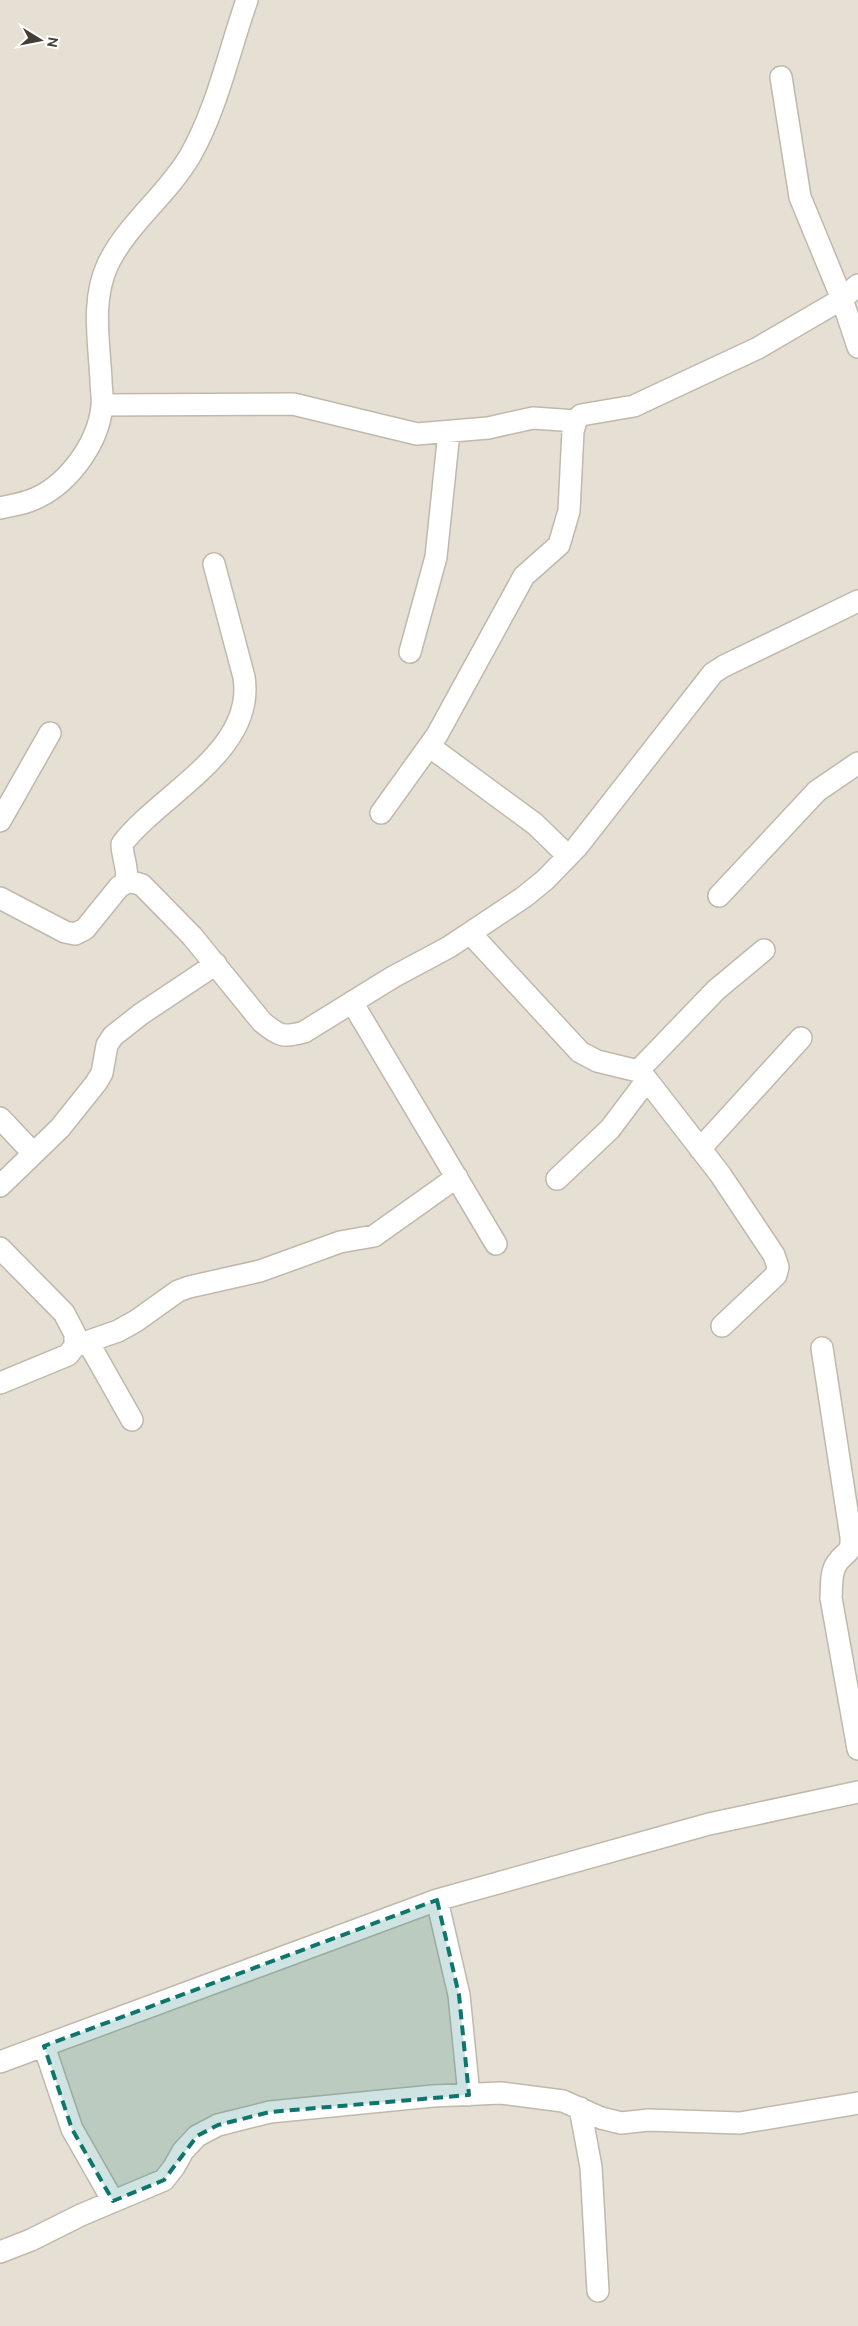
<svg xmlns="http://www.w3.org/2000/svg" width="858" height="2326" viewBox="0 0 858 2326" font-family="Ubuntu,sans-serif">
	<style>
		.residential { fill: #e6e0d4 }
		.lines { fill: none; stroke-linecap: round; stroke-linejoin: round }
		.minor-casing { stroke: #c0b8ac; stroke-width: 24 }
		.minor { stroke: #fff; stroke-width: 21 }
		.marked { fill: #0f766e; fill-opacity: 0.2; stroke: #0f766e; stroke-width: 4; stroke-dasharray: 10 6; stroke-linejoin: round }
	</style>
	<rect width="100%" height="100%" fill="#f2eee6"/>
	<!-- residential -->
	<path class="residential" d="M0 0H858V2326H0Z"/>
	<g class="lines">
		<!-- minor casing -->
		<g class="minor-casing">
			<path id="minor" d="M781 77 800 197 842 299 858 347
				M102 405 293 404 417 434 488 428 533 418 576 421
				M0 508C10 506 20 504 29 501 66 488 98 445 102 406 103 398 101 388 101 380 99 341 91 300 108 264 128 223 167 195 190 156 217 109 229 51 247 0
				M410 652 436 557 449 432
				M429 746 535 824 568 856
				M381 813 437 735 524 576 559 545 569 511 573 431 576 421 581 415 634 406 653 397 758 348 842 299 858 285
				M0 821 50 733
				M126 882C129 869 122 857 122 844 160 794 256 751 244 677L214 564
				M719 896 817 791 858 763
				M0 898 65 932 75 934 85 929 119 887C127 881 132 881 142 885L192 936 262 1022C279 1036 283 1038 304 1032L393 977 449 947 524 897 545 880 577 847 713 673 724 666 858 601
				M470 933 580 1052 597 1061 638 1071 647 1080 720 1174 774 1255 778 1267 776 1275 722 1326
				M352 1002 496 1244
				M638 1071 716 990 764 950
				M0 1118 33 1153
				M700 1149 801 1038
				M557 1179 610 1129 647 1080
				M0 1186 60 1128 96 1083 102 1073 107 1045 113 1036 141 1014 216 964
				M0 1248 64 1313 75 1334V1346L68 1355 0 1383
				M88 1342 132 1420
				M75 1346 118 1331 136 1321 178 1291 189 1287 260 1271 340 1242 374 1236 457 1177
				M822 1348 851 1537C852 1555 845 1551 837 1563 830 1573 832 1587 831 1598L858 1749
				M437 1900 459 1995 469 2095
				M44 2046 72 2129 113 2201
				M0 2062 437 1900 709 1824 858 1792
				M580 2108 591 2167 598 2291
				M0 2252 31 2240 81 2215 164 2180 174 2167 183 2151 197 2136 218 2125 270 2112 433 2096 501 2093 563 2101 601 2118 621 2123 649 2120 740 2123 858 2103"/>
		</g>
		<!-- minor -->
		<use href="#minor" class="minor"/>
	</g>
	<!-- marked area -->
	<path class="marked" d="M437 1900 459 1995 469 2095 270 2112 218 2125 197 2136 164 2180 113 2201 72 2129 44 2046Z"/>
	<!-- north arrow -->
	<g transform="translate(40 40) rotate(100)" stroke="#ffffff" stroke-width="4" paint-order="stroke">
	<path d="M0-4L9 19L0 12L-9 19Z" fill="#443e36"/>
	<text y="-8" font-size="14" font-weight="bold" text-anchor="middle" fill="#443e36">N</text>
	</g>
</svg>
